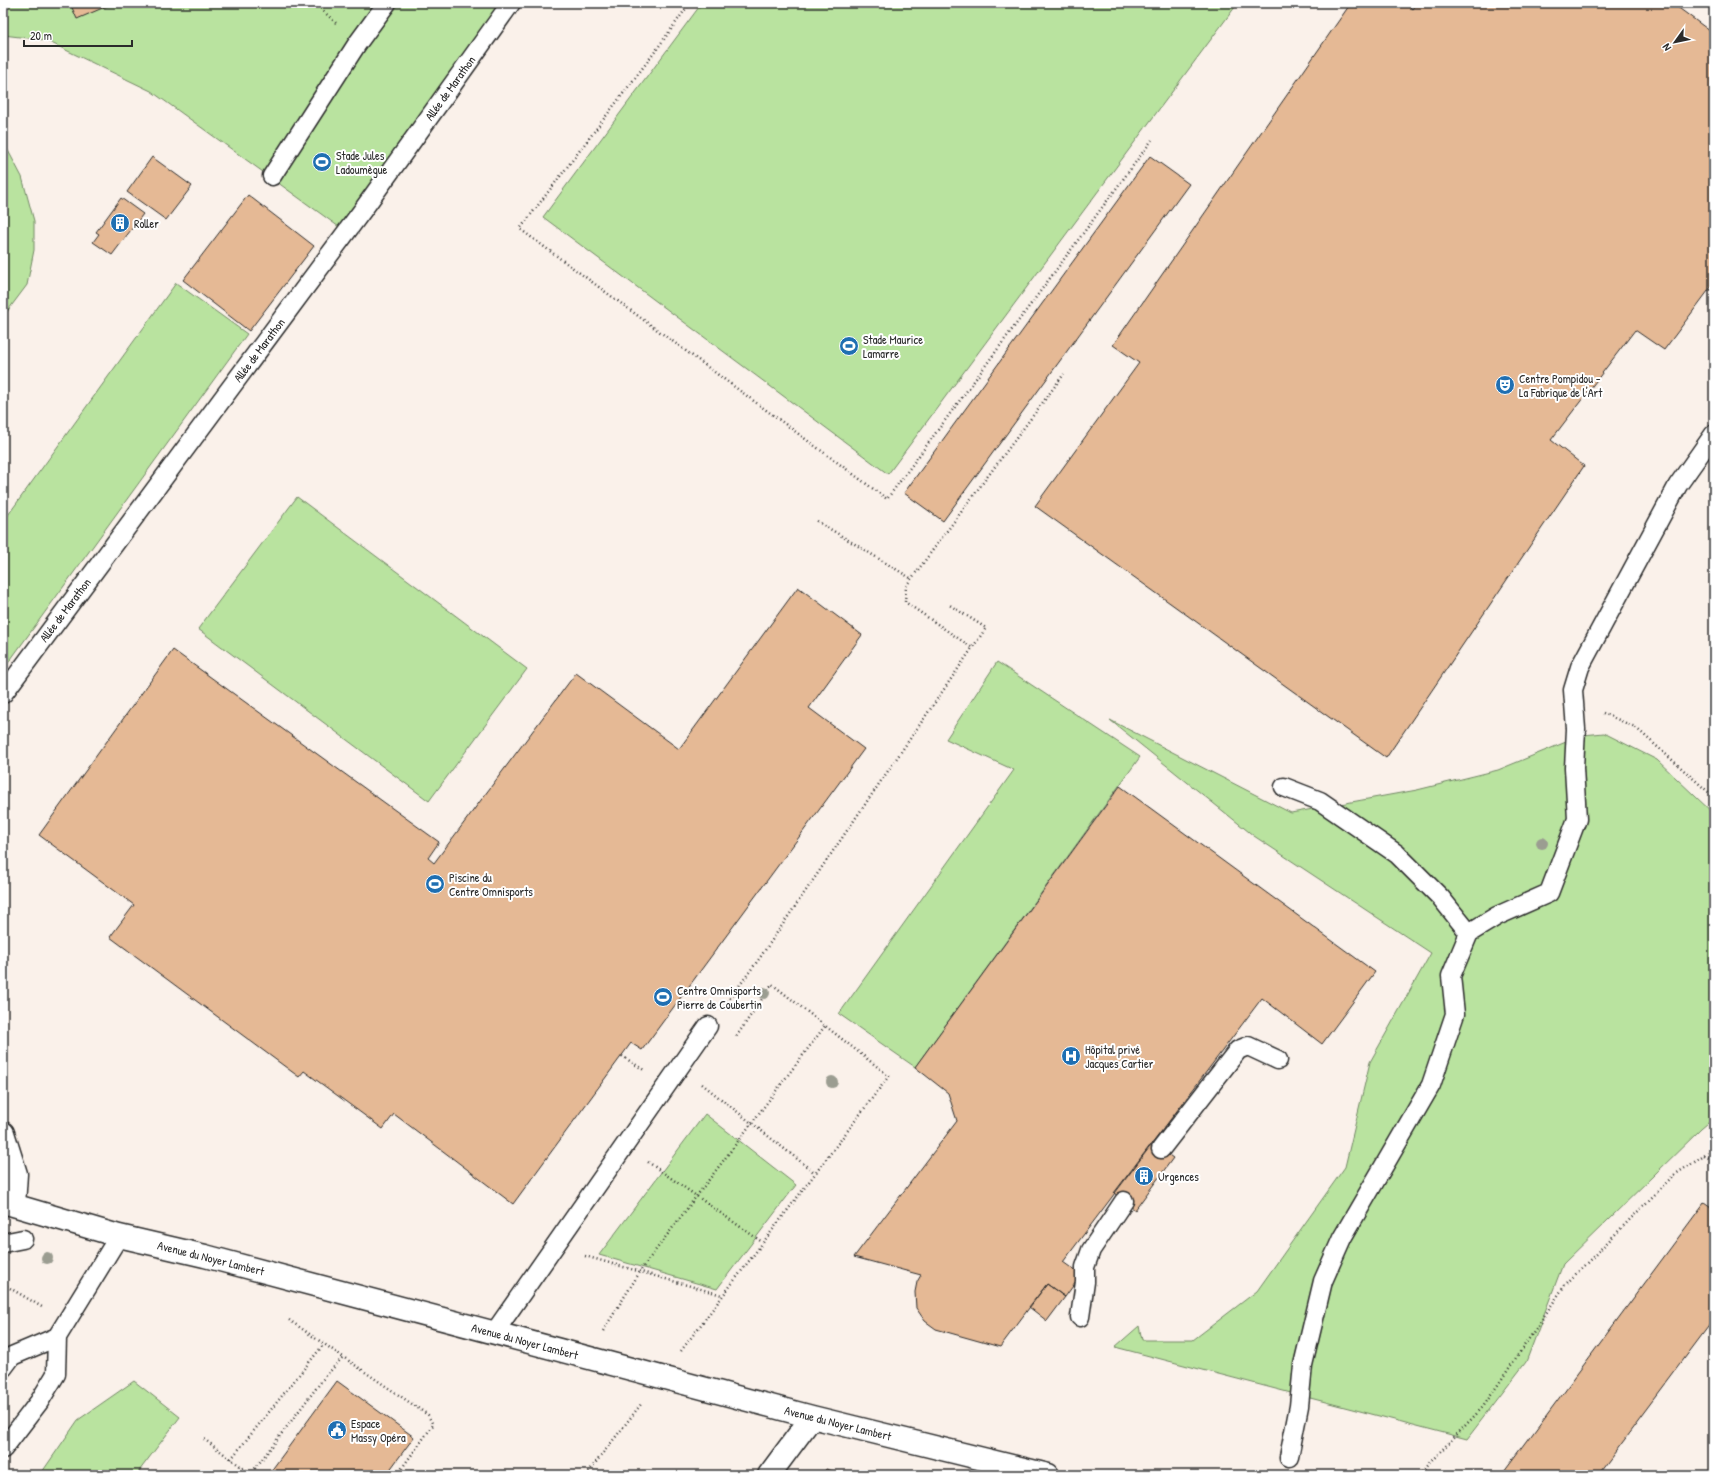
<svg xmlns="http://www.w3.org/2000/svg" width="1717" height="1478" viewBox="0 0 1717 1478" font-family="'Patrick Hand',sans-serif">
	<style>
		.green { fill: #b9e39f; stroke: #728765 }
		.building { fill: #e5b995; stroke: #2b2b2b }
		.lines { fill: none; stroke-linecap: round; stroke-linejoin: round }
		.lane-casing { stroke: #2b2b2b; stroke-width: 21 }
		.street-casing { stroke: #2b2b2b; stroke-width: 25 }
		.path { stroke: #2b2b2b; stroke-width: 2.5; stroke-dasharray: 1 3; stroke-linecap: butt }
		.lane { stroke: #fff; stroke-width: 18 }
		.street { stroke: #fff; stroke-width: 22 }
		.tree { fill: #9b9d91 }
		.labels { text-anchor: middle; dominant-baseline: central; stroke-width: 4; stroke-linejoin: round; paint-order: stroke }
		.street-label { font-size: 12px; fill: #2b2b2b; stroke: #fff }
		.poi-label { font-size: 12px; fill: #2b2b2b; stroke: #fff; text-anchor: start }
	</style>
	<rect width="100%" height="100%" fill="#faf1ea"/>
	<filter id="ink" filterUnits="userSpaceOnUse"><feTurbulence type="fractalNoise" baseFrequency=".025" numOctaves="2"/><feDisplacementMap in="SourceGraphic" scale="8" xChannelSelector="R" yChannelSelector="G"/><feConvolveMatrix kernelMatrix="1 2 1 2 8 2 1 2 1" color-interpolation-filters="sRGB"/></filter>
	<g filter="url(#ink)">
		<!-- green -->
		<path class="green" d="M3 3H510L346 232 151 91 45 40 3 35Z
			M702 3H1238L888 474 543 217Z
			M3 141 22 177 34 221V250L27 285 3 317Z
			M176 283 247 334 3 670V522Z
			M297 497 527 669 429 801 198 629Z
			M997 662 1140 757 915 1067 839 1014 1014 770 946 739Z
			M1110 720 1291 813 1417 790 1498 770 1583 735 1604 733 1657 760 1714 814V1118L1701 1129 1563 1264 1526 1362 1467 1439 1115 1347 1139 1326 1142 1340H1193L1257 1291 1345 1167 1370 1062 1431 953 1254 836Z
			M705 1114 796 1185 717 1289 599 1255Z
			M134 1381 180 1417 136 1475H40L78 1420Z"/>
		<!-- building -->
		<path class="building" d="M70 3H114L77 19Z
			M1351 3H1406L1413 9 1418 3H1672L1714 34V283L1664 350 1635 330 1551 440 1584 466 1386 758 1035 506 1139 363 1113 345Z
			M1150 156 1189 184 943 521 904 493Z
			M152 157 192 186 166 220 127 192Z
			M248 195 314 246 249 331 183 280Z
			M121 198 143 214 112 255 93 242 99 234 96 232Z
			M798 587 862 635 809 708 864 749 642 1050 631 1043 513 1204 394 1114 383 1129 304 1071 299 1077 110 937 134 905 39 835 173 650 439 842 428 858 434 863 576 673 679 749Z
			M1120 786 1375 972 1322 1044 1262 998 1063 1262 1081 1275 1065 1297 1047 1284 1000 1347 936 1329 925 1321 916 1308 915 1292 917 1282 921 1275 854 1257 957 1121 948 1093 915 1067Z
			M1152 1143 1173 1158 1135 1210 1114 1193Z
			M1704 1203 1714 1210V1319L1597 1475H1502Z
			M1047 1284 1065 1297 1047 1321 1029 1307Z
			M337 1381 414 1437 386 1475H268Z
			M826 1469 847 1475H823Z"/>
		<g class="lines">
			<!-- lane casing -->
			<g class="lane-casing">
				<path id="lane" d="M272 176 357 44 387 3
					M3 694 362 211 511 3
					M1284 787 1320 801 1397 854 1441 898 1469 933
					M1161 1149 1238 1050 1248 1046 1278 1060
					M3 1243 23 1239
					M1080 1317 1085 1282V1267L1091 1250 1124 1201
					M494 1333 708 1026
					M3 1368 12 1356 57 1337
					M3 1449 39 1402 56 1374 57 1337 119 1236
					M1289 1457 1299 1406 1303 1365 1323 1281 1342 1238 1431 1085 1455 1014 1451 976 1469 933 1497 916 1549 893 1577 819 1574 768 1576 729 1573 690 1580 667 1678 485 1714 434"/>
			</g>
			<!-- street casing -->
			<g class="street-casing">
				<path id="street" d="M3 1133 16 1174 14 1205
					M3 1202 119 1236 205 1256 812 1417 1048 1475
					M769 1475 812 1417"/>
			</g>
			<!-- path -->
			<path class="path" d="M315 3 337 24
				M690 3 654 53 520 229 887 499 1152 140
				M817 521 912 579
				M971 647 905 602 906 586 1064 374
				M1603 713 1635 727 1714 797
				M725 1005 759 959 986 628 948 604
				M622 1056 644 1070
				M702 1084 815 1173
				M1704 1156 1714 1160
				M648 1162 762 1242
				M585 1256 722 1295
				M3 1278 6 1271
				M3 1284 42 1307
				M289 1320 428 1415 433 1425 397 1475
				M603 1331 643 1267 825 1026
				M681 1351 889 1076 772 984 736 1037
				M204 1439 251 1474
				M231 1459 324 1344
				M250 1475 324 1378 344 1356
				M586 1475 642 1403
				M1418 1475 1483 1407 1565 1285 1674 1175 1704 1156 1714 1147"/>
			<!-- lane -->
			<use href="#lane" class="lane"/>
			<!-- street -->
			<use href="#street" class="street"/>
		</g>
		<!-- trees -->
		<g class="tree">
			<circle cx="1542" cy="843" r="6"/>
			<circle cx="764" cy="993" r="6"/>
			<circle cx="832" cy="1082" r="6"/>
			<circle cx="47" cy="1258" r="6"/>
		</g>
	</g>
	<!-- icons -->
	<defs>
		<g id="stadium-disc" transform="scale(1)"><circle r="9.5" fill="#1f6fb2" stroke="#fff"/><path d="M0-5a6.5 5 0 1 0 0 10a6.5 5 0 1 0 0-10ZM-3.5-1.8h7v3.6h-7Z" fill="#fff"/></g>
		<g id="building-disc" transform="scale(1)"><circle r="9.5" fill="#1f6fb2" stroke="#fff"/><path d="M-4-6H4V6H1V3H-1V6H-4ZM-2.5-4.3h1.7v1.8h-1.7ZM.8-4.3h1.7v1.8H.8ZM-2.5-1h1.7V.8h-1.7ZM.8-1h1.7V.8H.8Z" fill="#fff"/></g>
		<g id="theatre-disc" transform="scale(1)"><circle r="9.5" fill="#1f6fb2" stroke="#fff"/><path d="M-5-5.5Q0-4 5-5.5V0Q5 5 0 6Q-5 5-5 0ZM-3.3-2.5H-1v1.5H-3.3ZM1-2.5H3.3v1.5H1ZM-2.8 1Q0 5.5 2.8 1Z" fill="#fff"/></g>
		<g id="hospital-disc" transform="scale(1)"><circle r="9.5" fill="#1f6fb2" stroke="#fff"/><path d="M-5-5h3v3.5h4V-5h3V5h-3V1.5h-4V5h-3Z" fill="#fff"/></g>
		<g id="civic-disc" transform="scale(1)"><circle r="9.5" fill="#1f6fb2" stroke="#fff"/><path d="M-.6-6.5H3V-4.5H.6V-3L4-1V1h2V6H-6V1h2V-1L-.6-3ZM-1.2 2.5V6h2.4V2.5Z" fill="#fff"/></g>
	</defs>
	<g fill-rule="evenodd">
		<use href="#stadium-disc" x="322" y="162"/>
		<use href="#building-disc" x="120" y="223"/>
		<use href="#stadium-disc" x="849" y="346"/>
		<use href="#theatre-disc" x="1505" y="385"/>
		<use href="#stadium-disc" x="435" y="884"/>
		<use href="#stadium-disc" x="663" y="997"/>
		<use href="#hospital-disc" x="1071" y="1056"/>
		<use href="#building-disc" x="1144" y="1176"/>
		<use href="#civic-disc" x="337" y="1430"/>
	</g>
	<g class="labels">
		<!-- street labels -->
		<g class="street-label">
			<text transform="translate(450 88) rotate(-54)">Allée de Marathon</text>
			<text transform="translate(259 350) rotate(-53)">Allée de Marathon</text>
			<text transform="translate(65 610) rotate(-53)">Allée de Marathon</text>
			<text transform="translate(211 1258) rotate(14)">Avenue du Noyer Lambert</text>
			<text transform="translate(525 1341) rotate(15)">Avenue du Noyer Lambert</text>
			<text transform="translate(838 1423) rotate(14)">Avenue du Noyer Lambert</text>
		</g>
		<!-- poi labels -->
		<g class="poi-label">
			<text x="336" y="155">Stade Jules<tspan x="336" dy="14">Ladoumègue</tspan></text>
			<text x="134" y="223">Roller</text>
			<text x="863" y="339">Stade Maurice<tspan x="863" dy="14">Lamarre</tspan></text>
			<text x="1519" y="378">Centre Pompidou -<tspan x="1519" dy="14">La Fabrique de l'Art</tspan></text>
			<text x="449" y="877">Piscine du<tspan x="449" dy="14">Centre Omnisports</tspan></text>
			<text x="677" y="990">Centre Omnisports<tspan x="677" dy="14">Pierre de Coubertin</tspan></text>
			<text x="1085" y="1049">Hôpital privé<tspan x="1085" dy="14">Jacques Cartier</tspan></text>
			<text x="1158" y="1176">Urgences</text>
			<text x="351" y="1423">Espace<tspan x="351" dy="14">Massy Opéra</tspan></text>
		</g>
	</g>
	<!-- margin -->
	<rect width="1717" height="1478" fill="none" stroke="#fff" stroke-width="16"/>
	<rect x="8" y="8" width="1701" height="1462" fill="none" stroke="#2b2b2b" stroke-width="1.5" filter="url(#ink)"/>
	<!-- north arrow -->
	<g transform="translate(1675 42) rotate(237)" stroke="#ffffff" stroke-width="3" paint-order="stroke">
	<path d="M0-3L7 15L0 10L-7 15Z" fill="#2b2b2b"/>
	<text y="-6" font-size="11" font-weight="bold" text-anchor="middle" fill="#2b2b2b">N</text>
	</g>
	<!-- scale -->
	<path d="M24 40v6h108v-6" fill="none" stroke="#2b2b2b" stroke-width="2"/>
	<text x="30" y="40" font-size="12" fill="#2b2b2b" stroke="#ffffff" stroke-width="3" paint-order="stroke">20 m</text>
</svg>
